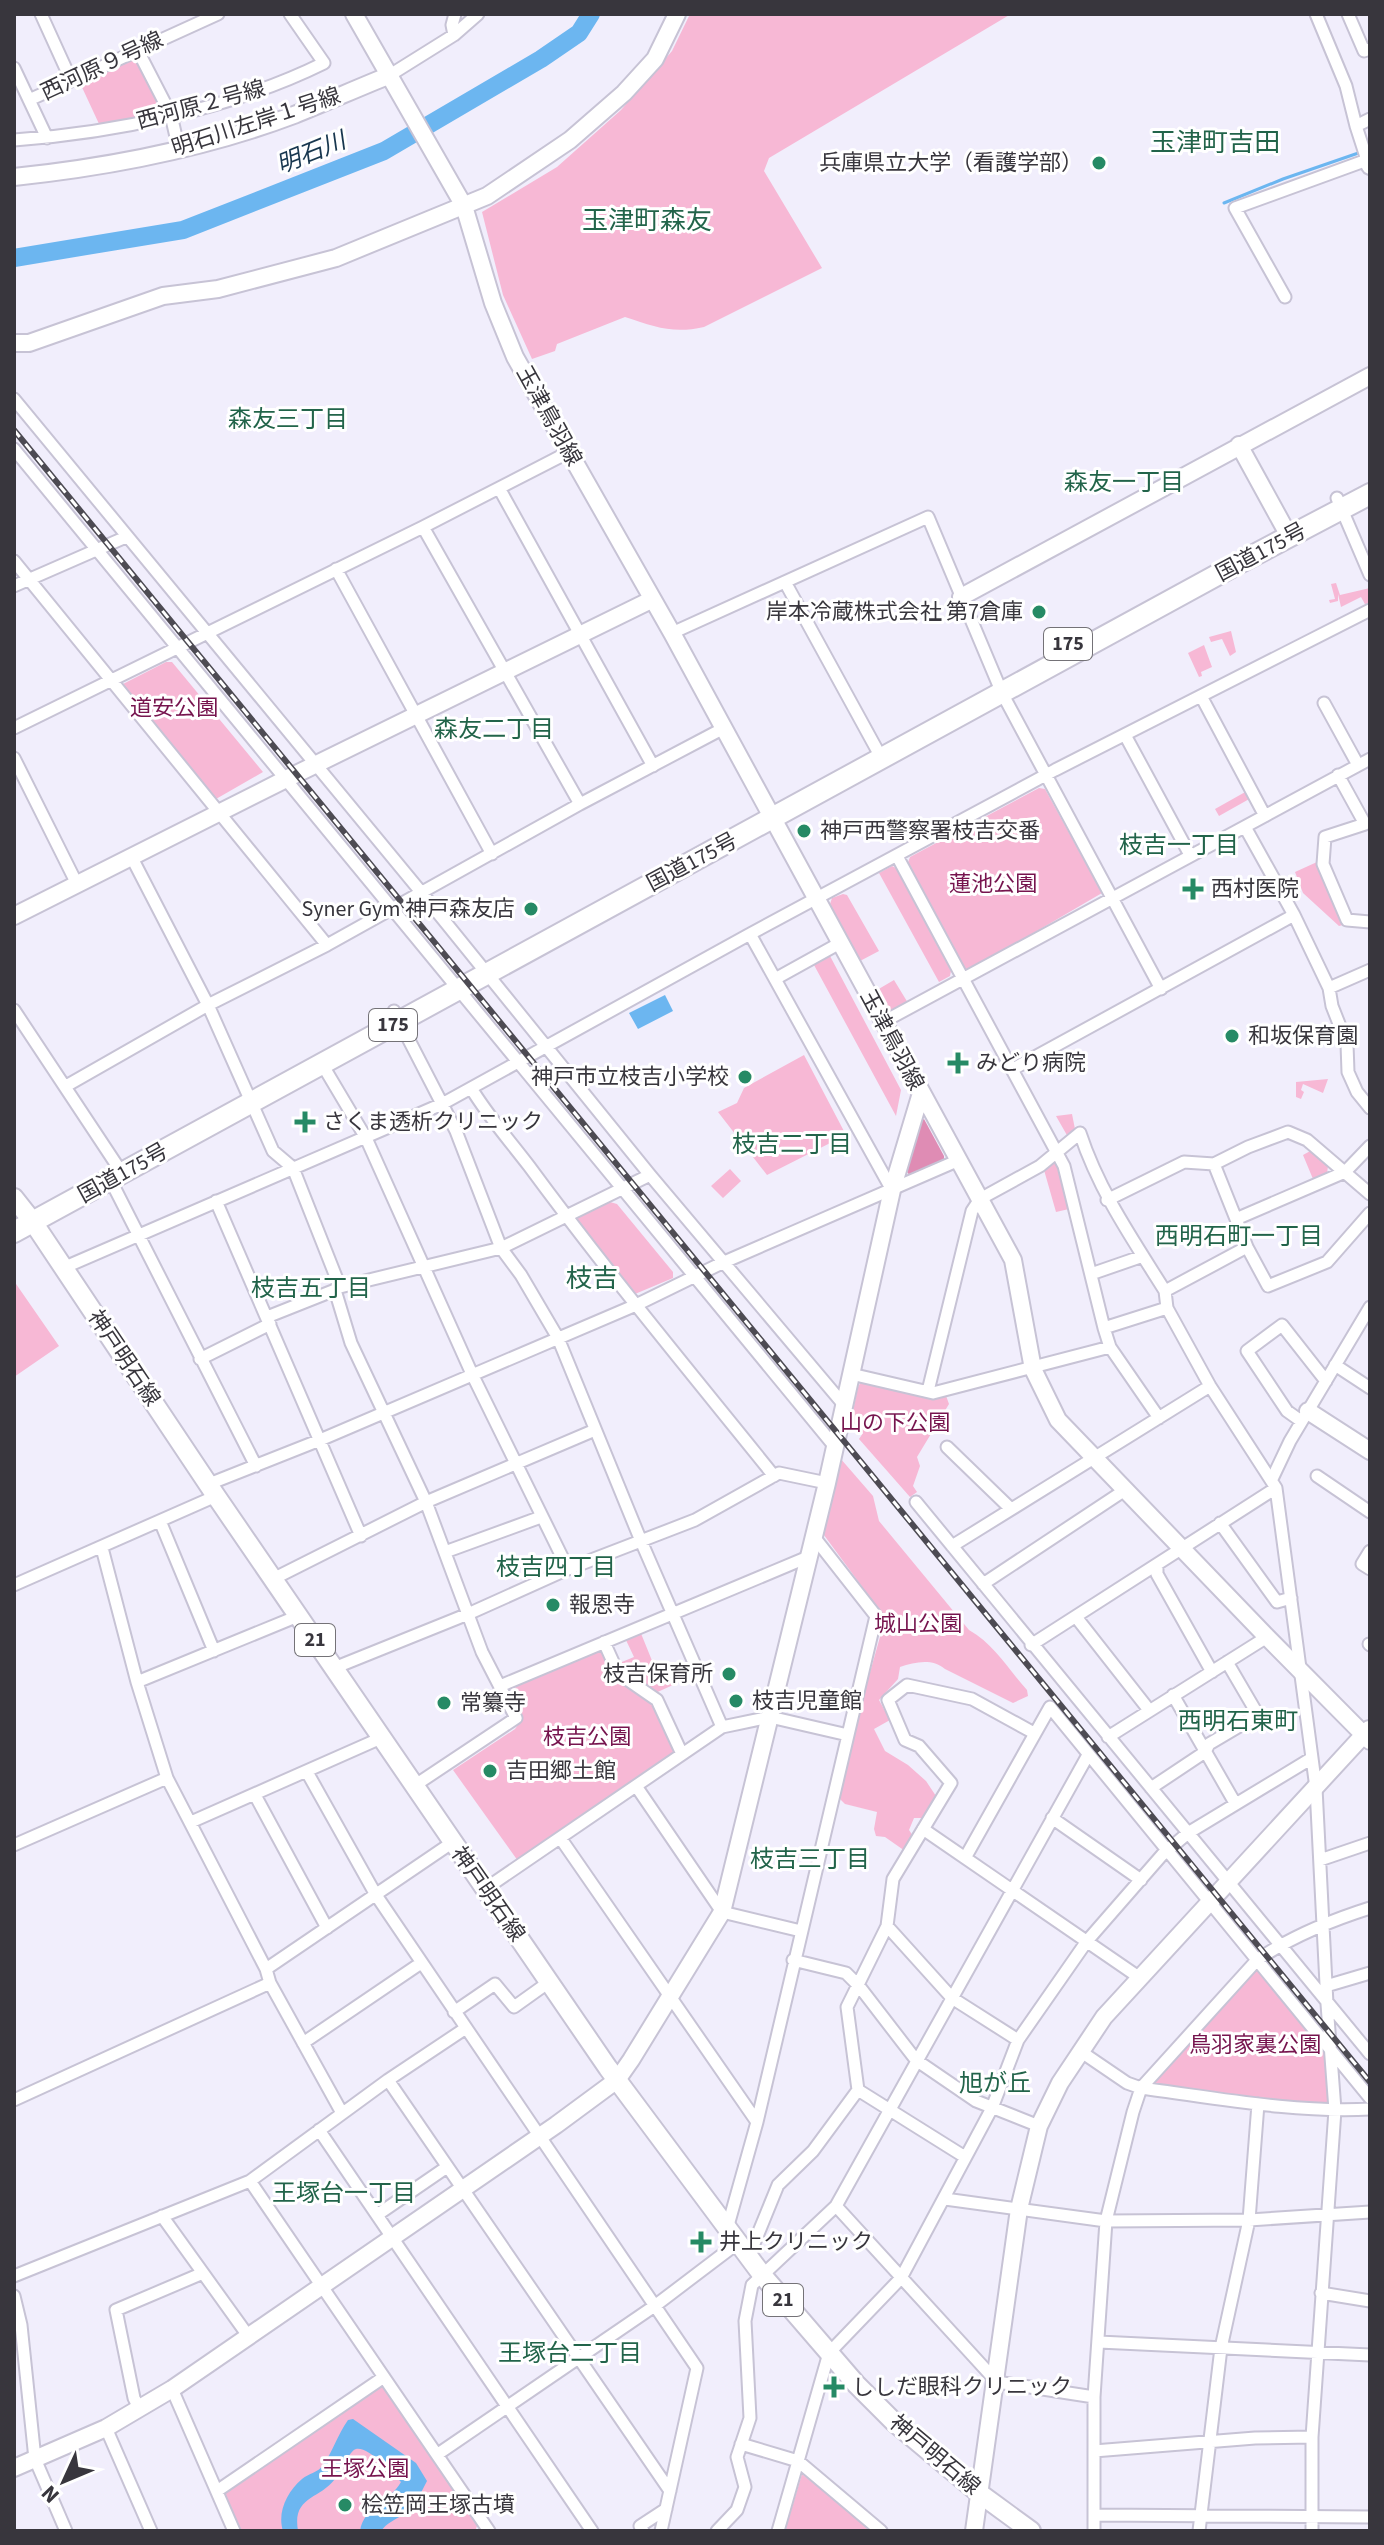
<svg xmlns="http://www.w3.org/2000/svg" width="1384" height="2545" viewBox="0 0 1384 2545" font-family="'Source Sans 3','Noto Sans JP',sans-serif">
	<style>
		.green { fill: #f7b8d5 }
		.forest { fill: #df8cb4 }
		.water { fill: #6cb6f0 }
		.lines { fill: none; stroke-linecap: round; stroke-linejoin: round }
		.stream { stroke: #6cb6f0; stroke-width: 3 }
		.river { stroke: #6cb6f0; stroke-width: 18 }
		.street-casing { stroke: #c7c3d5; stroke-width: 15 }
		.secondary-casing { stroke: #c7c3d5; stroke-width: 20 }
		.primary-casing { stroke: #c7c3d5; stroke-width: 22 }
		.highway-casing { stroke: #c7c3d5; stroke-width: 24 }
		.street { stroke: #fff; stroke-width: 11 }
		.secondary { stroke: #fff; stroke-width: 16 }
		.primary { stroke: #fff; stroke-width: 18 }
		.highway { stroke: #fff; stroke-width: 20 }
		.rail-casing { stroke: #4d4b53; stroke-width: 6 }
		.rail { stroke: #fff; stroke-width: 3; stroke-dasharray: 9; stroke-linecap: butt }
		.poi-dot { fill: #268a65; stroke: #fff; stroke-width: 3 }
		.labels { text-anchor: middle; dominant-baseline: central; stroke-width: 6; stroke-linejoin: round; paint-order: stroke }
		.shield { fill: #fff; stroke: #747277; stroke-width: 2 }
		.shield-label { font-size: 20px; font-weight: bold; fill: #38363d }
		.street-label { font-size: 22px; fill: #38363d; stroke: #fff }
		.poi-label { font-size: 22px; fill: #38363d; stroke: #fff; text-anchor: start }
		.park-label { font-size: 22px; fill: #76144e; stroke: #fff }
		.water-label { font-size: 24px; font-style: italic; fill: #18374f; stroke: #fff }
		.neighbourhood-label { font-size: 24px; fill: #22644a; stroke: #fff }
		.quarter-label { font-size: 26px; fill: #22644a; stroke: #fff }
	</style>
	<rect width="100%" height="100%" fill="#f1eefc"/>
	<!-- green -->
	<path class="green" d="M690 14H1011L769 158 764 171 822 268 704 327C673 334 655 327 625 317L557 344 555 351 532 359 503 295 482 212 557 167 621 110 672 51Z
		M134 58 138 60 162 107 159 112 100 126 80 83Z
		M1336 583 1340 595 1370 588V604L1366 606 1361 597 1341 607 1338 594V601L1330 603 1329 600 1335 599 1331 584Z
		M1231 631 1236 652 1230 656 1222 639 1211 642 1209 637Z
		M1204 645 1212 667 1201 672 1202 676 1199 677 1188 653Z
		M166 662H172L263 772 216 799 124 689 123 684Z
		M1039 788 1045 789 1102 893 970 970 961 967 907 865 910 857Z
		M1247 791 1251 798 1219 816 1215 809Z
		M1317 862 1343 925 1339 926 1303 893 1295 872Z
		M892 866 896 868 951 971 950 976 939 982 879 873Z
		M843 894 847 895 879 951 860 961 830 904 832 898Z
		M830 956 901 1090 896 1116 814 965Z
		M894 980 908 1003 891 1013 877 990Z
		M804 1055 846 1135 767 1175 718 1112 737 1103 744 1088Z
		M1328 1079 1323 1093 1303 1084 1301 1090 1304 1092 1301 1099 1296 1097V1082Z
		M1072 1114 1075 1129 1068 1137 1056 1116Z
		M1312 1150 1328 1166 1327 1174 1313 1179 1303 1155Z
		M1056 1162 1069 1209 1056 1212 1044 1170Z
		M730 1169 741 1181 723 1198 711 1186Z
		M610 1202 617 1204 673 1272V1278L635 1294 631 1293 575 1224 576 1218Z
		M14 1281 59 1346 14 1377Z
		M862 1380 922 1394 929 1398 945 1393 949 1404 917 1457 920 1466 913 1486 917 1492 910 1497 859 1439 863 1433 851 1420 858 1387Z
		M840 1458 873 1496 879 1521 969 1630C994 1644 1008 1669 1027 1690L1028 1696 1013 1703 945 1669C932 1658 915 1662 900 1667L898 1679 879 1700 890 1720 874 1729 885 1751 908 1765 926 1781 936 1796 922 1818H914L909 1830 913 1836 905 1851 885 1837 876 1836 874 1829 877 1812 845 1804 839 1798 848 1750 880 1637 881 1616 874 1603 821 1531 833 1493Z
		M640 1631 655 1668 663 1665 673 1685 651 1695 674 1750 673 1756 518 1861 453 1770 515 1729C526 1715 522 1709 513 1696L517 1683 593 1651H602L613 1678 622 1675 617 1664 634 1657 625 1638Z
		M1258 1969 1326 2049 1330 2105 1157 2086 1153 2081Z
		M377 2386 386 2388 478 2524 475 2531H238L222 2497 226 2489Z
		M802 2474 874 2531H785Z"/>
	<!-- forest -->
	<path class="forest" d="M924 1119 944 1156V1161L911 1177 907 1172 918 1123Z"/>
	<!-- water -->
	<path class="water" d="M665 995 673 1011 638 1029 629 1013Z
		M353 2419 416 2463 427 2481C421 2493 414 2507 403 2515 394 2520 387 2523 381 2531H360C364 2506 390 2502 401 2482 393 2473 368 2446 356 2449 349 2451 340 2473 335 2479 319 2500 292 2496 298 2531H283C277 2512 287 2492 302 2479 309 2473 318 2473 323 2465 332 2453 338 2434 348 2420Z"/>
	<g class="lines">
		<!-- stream -->
		<path class="stream" d="M1224 203 1283 179 1370 149"/>
		<!-- river -->
		<path class="river" d="M14 258 183 230 384 151 541 59 579 33 591 14"/>
		<!-- street casing -->
		<g class="street-casing">
			<path id="street" d="M41 14 71 80
				M1316 14 1346 86 1356 126
				M1348 14 1364 51 1370 49
				M454 35 452 25 455 14
				M137 49 171 115 179 150
				M14 68 47 138
				M390 75 454 35 478 14
				M29 100 218 14
				M14 140C115 133 233 108 324 63L290 14
				M1285 297 1235 208 1367 160 1356 126 1370 119
				M14 399 421 892 650 1175 844 1405
				M14 449 835 1447
				M499 488 653 766
				M1337 498 1370 575
				M423 527 580 804
				M14 561 327 945
				M336 569 492 854
				M785 582 882 759
				M14 586 126 537
				M672 633 928 517 1002 693 1161 989
				M1201 696 1265 816
				M1324 703 1358 765
				M14 728 423 527 569 452
				M1125 735 1190 855
				M14 758 77 884
				M1338 775 1365 824 1325 837 1323 864 1347 920 1370 922
				M1245 827 1294 915 1329 988 1332 1006 1347 1044 1348 1072 1357 1092 1370 1108
				M897 856 1064 1166 1104 1328
				M132 858 208 1005 273 1151 293 1168 340 1287 335 1290 351 1343 426 1502 482 1652 516 1718 414 1786
				M750 934 892 1190
				M775 979 840 943
				M1329 988 1370 970
				M14 1010 122 1173
				M394 1011 456 1131 501 1248 521 1275 558 1338 641 1541 722 1727
				M883 1022 1370 759
				M322 1064 366 1138 472 1374 568 1569
				M1013 1069 1294 915
				M66 1086 208 1005 327 945 580 804 724 728
				M471 1088C488 1116 509 1140 529 1166 607 1272 691 1373 774 1476
				M1370 1146 1345 1172 1236 1219 1247 1247 1268 1286 1327 1262 1370 1213
				M1214 1164 1236 1219
				M110 1179 256 1466
				M1107 1200 1184 1162 1214 1164 1248 1147 1288 1132 1307 1140 1370 1194
				M216 1201 361 1536
				M63 1268 442 1104 750 934 1055 770 1370 610
				M1091 1274 1143 1256
				M340 1287 501 1248 650 1175
				M1165 1291 1247 1247
				M267 1317 335 1290
				M1110 1347 1159 1418
				M200 1359 270 1324
				M1335 1365 1370 1388
				M851 1374 933 1393 1110 1347 1104 1328 1167 1308
				M928 1391 972 1211 980 1199 1040 1166 1080 1133C1099 1191 1133 1240 1165 1291L1167 1308 1210 1386 1276 1488 1316 1788 1327 2004 1335 2110 1312 2437V2531
				M1301 1421 1287 1411 1247 1351 1282 1325 1326 1381
				M947 1447 1011 1509
				M1317 1476 1370 1512
				M1272 1479 1290 1441 1370 1307
				M209 1484 320 1440 636 1305 722 1263 959 1160
				M916 1502 1370 2054
				M160 1521 214 1651
				M1220 1523 1277 1602 1291 1598
				M952 1546 1210 1386
				M102 1548 137 1682 167 1778 266 1969 270 1983 342 2113
				M1370 1551 1362 1564 1370 1569
				M445 1552 541 1517
				M1157 1565V1574L1212 1672
				M273 1579 426 1502 595 1430
				M983 1584 1125 1490
				M14 1585 216 1496
				M1076 1617 1149 1710
				M604 1642 618 1673 657 1700 682 1754
				M1369 1644 1370 1645
				M1031 1645 1276 1488
				M334 1668 468 1614 568 1569 695 1520 779 1473 827 1483
				M137 1682 298 1616
				M500 1686 808 1557
				M1173 1695 1235 1803
				M1108 1737 1267 1637
				M307 1772 376 1895 697 2368 661 2531
				M636 1786 722 1912 801 1931
				M1151 1788 1205 1752 1209 1744 1258 1715 1227 1662
				M255 1795 327 1928
				M1052 1818 1141 1880
				M191 1822 381 1738
				M923 1829 1140 1978
				M561 1839 757 2122
				M14 1845 167 1778
				M965 1858 1050 1707 1370 2098
				M1320 1860 1370 1843
				M485 1889 722 1727 770 1717 848 1735
				M887 1926 952 1998 1018 2040
				M793 1960 846 1973 859 1986 916 2060 976 2101 1039 2126
				M266 1969 453 1842
				M1326 1986 1370 1973
				M454 2012 495 1984 514 2007 549 1982
				M303 2043 421 1963
				M1080 2051 1127 2083 1141 2088C1217 2098 1294 2113 1370 2109
				M388 2080 670 2491
				M858 2090 965 2157
				M14 2100 270 1983
				M319 2130 592 2531
				M250 2181 489 2531
				M945 2199 1106 2221 1249 2220 1370 2212
				M836 2206 997 2382 1094 2397
				M377 2215 447 2167
				M162 2216 249 2337
				M727 2229 757 2122 876 1616 814 1537
				M749 2256 778 2185 813 2151 858 2090 847 2007 887 1926 893 1879 951 1783 919 1746 905 1740 888 1700 907 1685 972 1699 1034 1733
				M14 2276 250 2181 388 2080 466 2028
				M1321 2293 1370 2301
				M14 2296 21 2325 35 2459 66 2531
				M1099 2342 1370 2355
				M172 2389 234 2531
				M139 2408 134 2398 116 2310 203 2273
				M106 2428 151 2531
				M741 2444 798 2461 881 2531
				M1094 2451 1255 2438 1312 2437
				M438 2454 656 2305 739 2242
				M217 2491 384 2377
				M1095 2515 1370 2517
				M643 2531 640 2526 666 2509
				M717 2531 737 2510 745 2487 737 2457 750 2418 745 2321 752 2285 836 2206 1088 1755
				M778 2531 829 2353 901 2278 992 2108 1018 2040 1087 1941 1162 1855 1188 1833 1312 1758
				M1094 2531V2397L1106 2221 1133 2112 1141 2088 1257 1960C1292 1936 1329 1921 1370 1908
				M1199 2531 1221 2348 1249 2220 1258 2104"/>
		</g>
		<!-- secondary casing -->
		<g class="secondary-casing">
			<path id="secondary" d="M354 14 464 206 493 303 515 357 672 633 1013 1260 1033 1369 1058 1420 1267 1637 1370 1741
				M1370 159 1367 160 1370 166
				M14 177C109 167 204 149 294 115 326 102 358 88 390 75
				M14 343H29L163 296 218 289 336 258 487 196 570 140 624 93 655 59 677 14
				M1239 445 1289 536
				M961 597 1370 376
				M14 916 284 780 651 600
				M1308 1411 1370 1451
				M14 2468 106 2428 172 2389 556 2125 617 2080 631 2060 722 1912 827 1483 892 1190 921 1093
				M974 2531 1019 2209 1039 2126 1060 2083 1104 2017 1369 1729"/>
		</g>
		<!-- primary casing -->
		<g class="primary-casing">
			<path id="primary" d="M14 1198 33 1222 216 1496 608 2068 763 2276 856 2384 893 2421 979 2493 1031 2531"/>
		</g>
		<!-- highway casing -->
		<g class="highway-casing">
			<path id="highway" d="M14 1232 1239 563 1370 494"/>
		</g>
		<!-- street -->
		<use href="#street" class="street"/>
		<!-- secondary -->
		<use href="#secondary" class="secondary"/>
		<!-- primary -->
		<use href="#primary" class="primary"/>
		<!-- highway -->
		<use href="#highway" class="highway"/>
		<!-- rail casing -->
		<g class="rail-casing">
			<path id="rail" d="M14 430 1370 2082"/>
		</g>
		<!-- rail -->
		<use href="#rail" class="rail"/>
	</g>
	<!-- markers -->
	<g class="poi-dot">
		<circle cx="1099" cy="163" r="8"/>
		<circle cx="1039" cy="612" r="8"/>
		<circle cx="804" cy="831" r="8"/>
		<path d="M1189 877h8v8h8v8h-8v8h-8v-8h-8v-8h8z"/>
		<circle cx="531" cy="909" r="8"/>
		<circle cx="1232" cy="1036" r="8"/>
		<path d="M954 1051h8v8h8v8h-8v8h-8v-8h-8v-8h8z"/>
		<circle cx="745" cy="1077" r="8"/>
		<path d="M301 1110h8v8h8v8h-8v8h-8v-8h-8v-8h8z"/>
		<circle cx="553" cy="1605" r="8"/>
		<circle cx="729" cy="1674" r="8"/>
		<circle cx="736" cy="1701" r="8"/>
		<circle cx="444" cy="1703" r="8"/>
		<circle cx="490" cy="1771" r="8"/>
		<path d="M697 2230h8v8h8v8h-8v8h-8v-8h-8v-8h8z"/>
		<path d="M830 2375h8v8h8v8h-8v8h-8v-8h-8v-8h8z"/>
		<circle cx="345" cy="2505" r="8"/>
	</g>
	<g class="labels">
		<!-- shield labels -->
		<g class="shield">
			<rect x="1044" y="628" width="48" height="32" rx="6"/>
			<rect x="369" y="1009" width="48" height="32" rx="6"/>
			<rect x="295" y="1624" width="40" height="32" rx="6"/>
			<rect x="763" y="2284" width="40" height="32" rx="6"/>
		</g>
		<g class="shield-label">
			<text x="1068" y="644">175</text>
			<text x="393" y="1025">175</text>
			<text x="315" y="1640">21</text>
			<text x="783" y="2300">21</text>
		</g>
		<!-- street labels -->
		<g class="street-label">
			<text transform="translate(102 66) rotate(-25)">西河原９号線</text>
			<text transform="translate(201 105) rotate(-15)">西河原２号線</text>
			<text transform="translate(256 122) rotate(-18)">明石川左岸１号線</text>
			<text transform="translate(549 416) rotate(61)">玉津鳥羽線</text>
			<text transform="translate(1261 552) rotate(-28)">国道175号</text>
			<text transform="translate(692 862) rotate(-28)">国道175号</text>
			<text transform="translate(892 1040) rotate(62)">玉津鳥羽線</text>
			<text transform="translate(123 1173) rotate(-29)">国道175号</text>
			<text transform="translate(124 1358) rotate(56)">神戸明石線</text>
			<text transform="translate(488 1894) rotate(55)">神戸明石線</text>
			<text transform="translate(935 2455) rotate(40)">神戸明石線</text>
		</g>
		<!-- poi labels -->
		<g class="poi-label">
			<text x="1083" y="163" text-anchor="end">兵庫県立大学（看護学部）</text>
			<text x="1023" y="612" text-anchor="end">岸本冷蔵株式会社 第7倉庫</text>
			<text x="820" y="831">神戸西警察署枝吉交番</text>
			<text x="1211" y="889">西村医院</text>
			<text x="515" y="909" text-anchor="end">Syner Gym 神戸森友店</text>
			<text x="1248" y="1036">和坂保育園</text>
			<text x="976" y="1063">みどり病院</text>
			<text x="729" y="1077" text-anchor="end">神戸市立枝吉小学校</text>
			<text x="323" y="1122">さくま透析クリニック</text>
			<text x="569" y="1605">報恩寺</text>
			<text x="713" y="1674" text-anchor="end">枝吉保育所</text>
			<text x="752" y="1701">枝吉児童館</text>
			<text x="460" y="1703">常纂寺</text>
			<text x="506" y="1771">吉田郷土館</text>
			<text x="719" y="2242">井上クリニック</text>
			<text x="852" y="2387">ししだ眼科クリニック</text>
			<text x="361" y="2505">桧笠岡王塚古墳</text>
		</g>
		<!-- park labels -->
		<g class="park-label">
			<text x="174" y="708">道安公園</text>
			<text x="993" y="884">蓮池公園</text>
			<text x="895" y="1423">山の下公園</text>
			<text x="918" y="1624">城山公園</text>
			<text x="587" y="1737">枝吉公園</text>
			<text x="1255" y="2045">鳥羽家裏公園</text>
			<text x="365" y="2469">王塚公園</text>
		</g>
		<!-- water labels -->
		<g class="water-label">
			<text transform="translate(311 153) rotate(-22)">明石川</text>
		</g>
		<!-- neighbourhood labels -->
		<g class="neighbourhood-label">
			<text x="288" y="419">森友三丁目</text>
			<text x="1124" y="482">森友一丁目</text>
			<text x="494" y="729">森友二丁目</text>
			<text x="1179" y="845">枝吉一丁目</text>
			<text x="792" y="1144">枝吉二丁目</text>
			<text x="1239" y="1236">西明石町一丁目</text>
			<text x="311" y="1288">枝吉五丁目</text>
			<text x="556" y="1567">枝吉四丁目</text>
			<text x="1238" y="1721">西明石東町</text>
			<text x="810" y="1859">枝吉三丁目</text>
			<text x="995" y="2083">旭が丘</text>
			<text x="344" y="2193">王塚台一丁目</text>
			<text x="570" y="2353">王塚台二丁目</text>
		</g>
		<!-- quarter labels -->
		<g class="quarter-label">
			<text x="1215" y="142">玉津町吉田</text>
			<text x="647" y="220">玉津町森友</text>
			<text x="592" y="1278">枝吉</text>
		</g>
	</g>
	<!-- border -->
	<rect width="1384" height="2545" fill="none" stroke="#38363d" stroke-width="32"/>
	<!-- north arrow -->
	<g transform="translate(64 2481) rotate(226)" stroke="#ffffff" stroke-width="6" paint-order="stroke">
	<path d="M0-6L14 30L0 20L-14 30Z" fill="#38363d"/>
	<text y="-12" font-size="22" font-weight="bold" text-anchor="middle" fill="#38363d">N</text>
	</g>
</svg>
